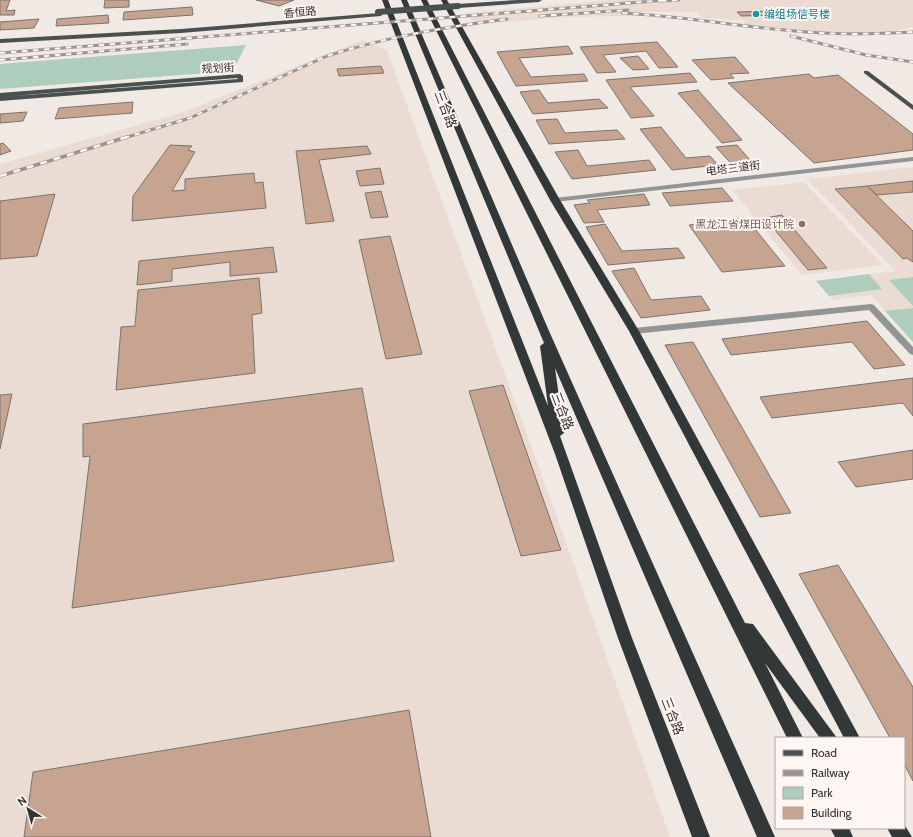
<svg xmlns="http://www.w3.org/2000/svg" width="913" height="837" viewBox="0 0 913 837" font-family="Cabin,'Noto Sans SC',sans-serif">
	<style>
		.built { fill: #ebdcd3 }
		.green { fill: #aecdbd }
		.building { fill: #c6a48f; stroke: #7a736f }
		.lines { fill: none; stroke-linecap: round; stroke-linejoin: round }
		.minor { fill: #919594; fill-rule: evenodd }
		.major { fill: #49504f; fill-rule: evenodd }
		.highway { fill: #313837; fill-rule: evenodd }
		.rail-far1-casing { stroke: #9a9591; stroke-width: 3 }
		.rail-casing { stroke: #9a9591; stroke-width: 3.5 }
		.rail-far1 { stroke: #fef6f2; stroke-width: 2; stroke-dasharray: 5.5; stroke-linecap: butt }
		.rail { stroke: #fef6f2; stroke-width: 2.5; stroke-dasharray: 7; stroke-linecap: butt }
		.major-bridge { stroke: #49504f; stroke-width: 6 }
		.culture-dot { fill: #0f9aa8; stroke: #fef6f2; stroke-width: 1.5 }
		.education-dot { fill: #8d6e63; stroke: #fef6f2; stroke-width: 1.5 }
		.labels { text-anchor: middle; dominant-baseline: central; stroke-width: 4; stroke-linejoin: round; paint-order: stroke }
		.far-street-label { font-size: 11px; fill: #353230; stroke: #fef6f2 }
		.far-culture-label { font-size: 11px; fill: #0d838f; stroke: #fef6f2; text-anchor: start }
		.far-education-label { font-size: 11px; fill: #785e54; stroke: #fef6f2; text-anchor: end }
		.street-label { font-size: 13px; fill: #353230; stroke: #fef6f2 }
	</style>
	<rect width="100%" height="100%" fill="#f1e9e4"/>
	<!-- built -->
	<path class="built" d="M612 0H913V27L882 33 809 32 745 25 743 20 700 18 697 12H640L638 16 565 17 474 25 466 13Z
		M362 40 387 50 562 531 670 837H0V164L184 112Z
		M913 167V342L871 295 833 300 816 281 896 271 807 179Z
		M804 182 883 265 802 275 732 190Z"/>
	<!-- green -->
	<path class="green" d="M246 45 233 71 0 89V64Z
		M869 274 882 289 829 296 816 281Z
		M913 277V306L889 280Z
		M913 308V342L885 311Z"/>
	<!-- building -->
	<path class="building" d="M0 0H10L6 11 15 10 14 15H0Z
		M105 0H129V7L104 8Z
		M256 0H294L279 6Z
		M192 7 193 15 123 20 124 12Z
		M771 11 775 15 741 16 737 12Z
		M108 15 109 23 56 26 57 19Z
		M39 19 34 28 0 30V22Z
		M657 42 678 67 659 68 646 51 603 55 616 72 597 73 580 47Z
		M568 46 573 54 519 58 531 77 584 74 588 81 516 86 497 52Z
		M638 56 649 69 633 70 620 58Z
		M735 57 749 73 730 74 734 78 711 80 692 60Z
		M381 66 384 73 339 76 337 69Z
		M690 73 697 82 630 87 654 116 631 118 606 80Z
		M809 74 814 78 838 75 913 134V150L814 163 728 83Z
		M539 90 548 103 599 99 608 108 533 114 520 92Z
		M698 90 742 140 722 143 678 93Z
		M133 102 132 113 55 119 59 108Z
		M27 112 23 121 0 123V114Z
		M557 119 565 133 617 130 625 139 549 144 536 120Z
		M661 127 686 158 710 156 718 165 672 170 640 129Z
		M3 143 11 151 0 155V144Z
		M170 145 192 146 188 150 195 152 172 191 185 190V179L254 173 255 183 263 182 266 208 132 221 133 196Z
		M737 145 757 168 737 170 716 147Z
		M367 146 371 154 319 160 334 221 306 224 296 151Z
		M578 150 587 166 649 160 656 170 572 179 555 152Z
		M380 168 384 184 360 186 356 171Z
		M913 181V192L877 195 867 186Z
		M867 186 913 231V262L907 258 903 259 835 189Z
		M722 188 733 201 670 206 662 193Z
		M381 191 388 217 371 218 365 193Z
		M55 194 37 256 0 259V201Z
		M644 194 650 205 597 210 604 222 584 223 574 205 590 203 587 200Z
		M782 215 827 268 808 270 765 218Z
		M746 218 785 266 722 272 689 225Z
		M605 224 622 251 678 248 685 258 608 265 586 227Z
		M390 236 422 354 386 359 359 240Z
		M273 247 277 272 230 276V262L172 269V281L137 285 139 261Z
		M634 268 651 300 701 296 710 310 641 318 612 271Z
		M259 278 262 313 252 315 255 373 116 390 121 327 135 326 138 290Z
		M867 321 905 365 874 369 852 342 731 355 722 339Z
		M693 342 791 513 760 517 665 345Z
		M913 378V416L903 403 772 418 760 397Z
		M503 385 561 550 521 556 469 391Z
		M362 388 394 561 72 608 90 456 83 457V424Z
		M12 394 0 449V395Z
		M913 450V479L856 487 838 462Z
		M838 565 913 687V781L904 764V738H890L799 574Z
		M409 710 431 837H24L33 772Z"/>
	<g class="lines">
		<!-- minor -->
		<path class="minor" d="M913 157V161L555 202 551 200 555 198Z
			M871 304 874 305 913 347V355L910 354 869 310 634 334 629 331 634 328Z"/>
		<!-- major -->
		<path class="major" d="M517 0H542L539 2 458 8 455 6 458 4Z
			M379 13 382 15 381 16 181 33 0 43V39L181 29Z
			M864 71H868L913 105V110L864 73Z
			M240 74 243 76V82L0 101V97L238 79 237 78 0 97V93Z"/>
		<!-- highway -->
		<path class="highway" d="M382 0H388L548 406 540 346 544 343 401 0H407L549 331 775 837H757L555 368 564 433 560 436 632 638 710 837H692L618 638 555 454Z
			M421 0H427L745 623 753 624 837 738H820L765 663 803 738H787Z
			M441 0H447L560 200 639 331 860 738H844L629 331 550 200Z
			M904 824 912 837H892L887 828H904Z
			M830 828H849L853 837H835Z"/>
		<!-- rail-far1 casing -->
		<g class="rail-far1-casing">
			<path id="rail-far1" d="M661 1 679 0
				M622 13C684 16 745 28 807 32 842 35 878 34 913 32
				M540 16 628 10
				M791 36 866 55 913 62
				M0 53 667 0
				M0 60 187 44
				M124 138 190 118 327 56C386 37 446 27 507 19"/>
		</g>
		<!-- rail casing -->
		<g class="rail-casing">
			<path id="rail" d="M0 176 127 137"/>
		</g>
		<!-- rail-far1 -->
		<use href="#rail-far1" class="rail-far1"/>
		<!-- rail -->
		<use href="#rail" class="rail"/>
		<!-- major-bridge -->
		<path class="major-bridge" d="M378 12 458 6"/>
	</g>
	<!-- markers -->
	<circle class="culture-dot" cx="756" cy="14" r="4"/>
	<circle class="education-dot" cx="802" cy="224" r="4"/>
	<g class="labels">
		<!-- far-street labels -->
		<g class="far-street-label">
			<text transform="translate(300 12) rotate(-5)">香恒路</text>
			<text transform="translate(218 68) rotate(-3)">规划街</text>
			<text transform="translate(733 168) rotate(-7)">电塔三道街</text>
		</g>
		<!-- far-culture labels -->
		<g class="far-culture-label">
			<text x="764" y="14">编组场信号楼</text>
		</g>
		<!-- far-education labels -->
		<g class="far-education-label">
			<text x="794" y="224">黑龙江省煤田设计院</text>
		</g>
		<!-- street labels -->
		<g class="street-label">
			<text transform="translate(446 109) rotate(69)">三合路</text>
			<text transform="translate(563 411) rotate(69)">三合路</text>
			<text transform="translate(673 716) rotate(69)">三合路</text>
		</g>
	</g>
	<!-- legend -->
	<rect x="775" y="737" width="130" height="92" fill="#fef6f2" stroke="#aea8a4"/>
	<rect x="783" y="750" width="20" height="6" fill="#49504f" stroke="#aea8a4"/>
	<text x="811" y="757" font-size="12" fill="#353230">Road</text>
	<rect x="783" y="770" width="20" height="6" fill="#9a9591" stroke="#aea8a4"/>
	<text x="811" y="777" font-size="12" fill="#353230">Railway</text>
	<rect x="783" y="787" width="20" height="12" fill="#aecdbd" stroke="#aea8a4"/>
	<text x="811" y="797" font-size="12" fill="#353230">Park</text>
	<rect x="783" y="807" width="20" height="12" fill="#c6a48f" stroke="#aea8a4"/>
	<text x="811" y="817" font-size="12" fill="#353230">Building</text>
	<!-- north arrow -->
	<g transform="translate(28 809) rotate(323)" stroke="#fef6f2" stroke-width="3" paint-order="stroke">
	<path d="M0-3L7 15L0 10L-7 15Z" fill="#353230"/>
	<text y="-6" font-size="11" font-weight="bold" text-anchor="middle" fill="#353230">N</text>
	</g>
</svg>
